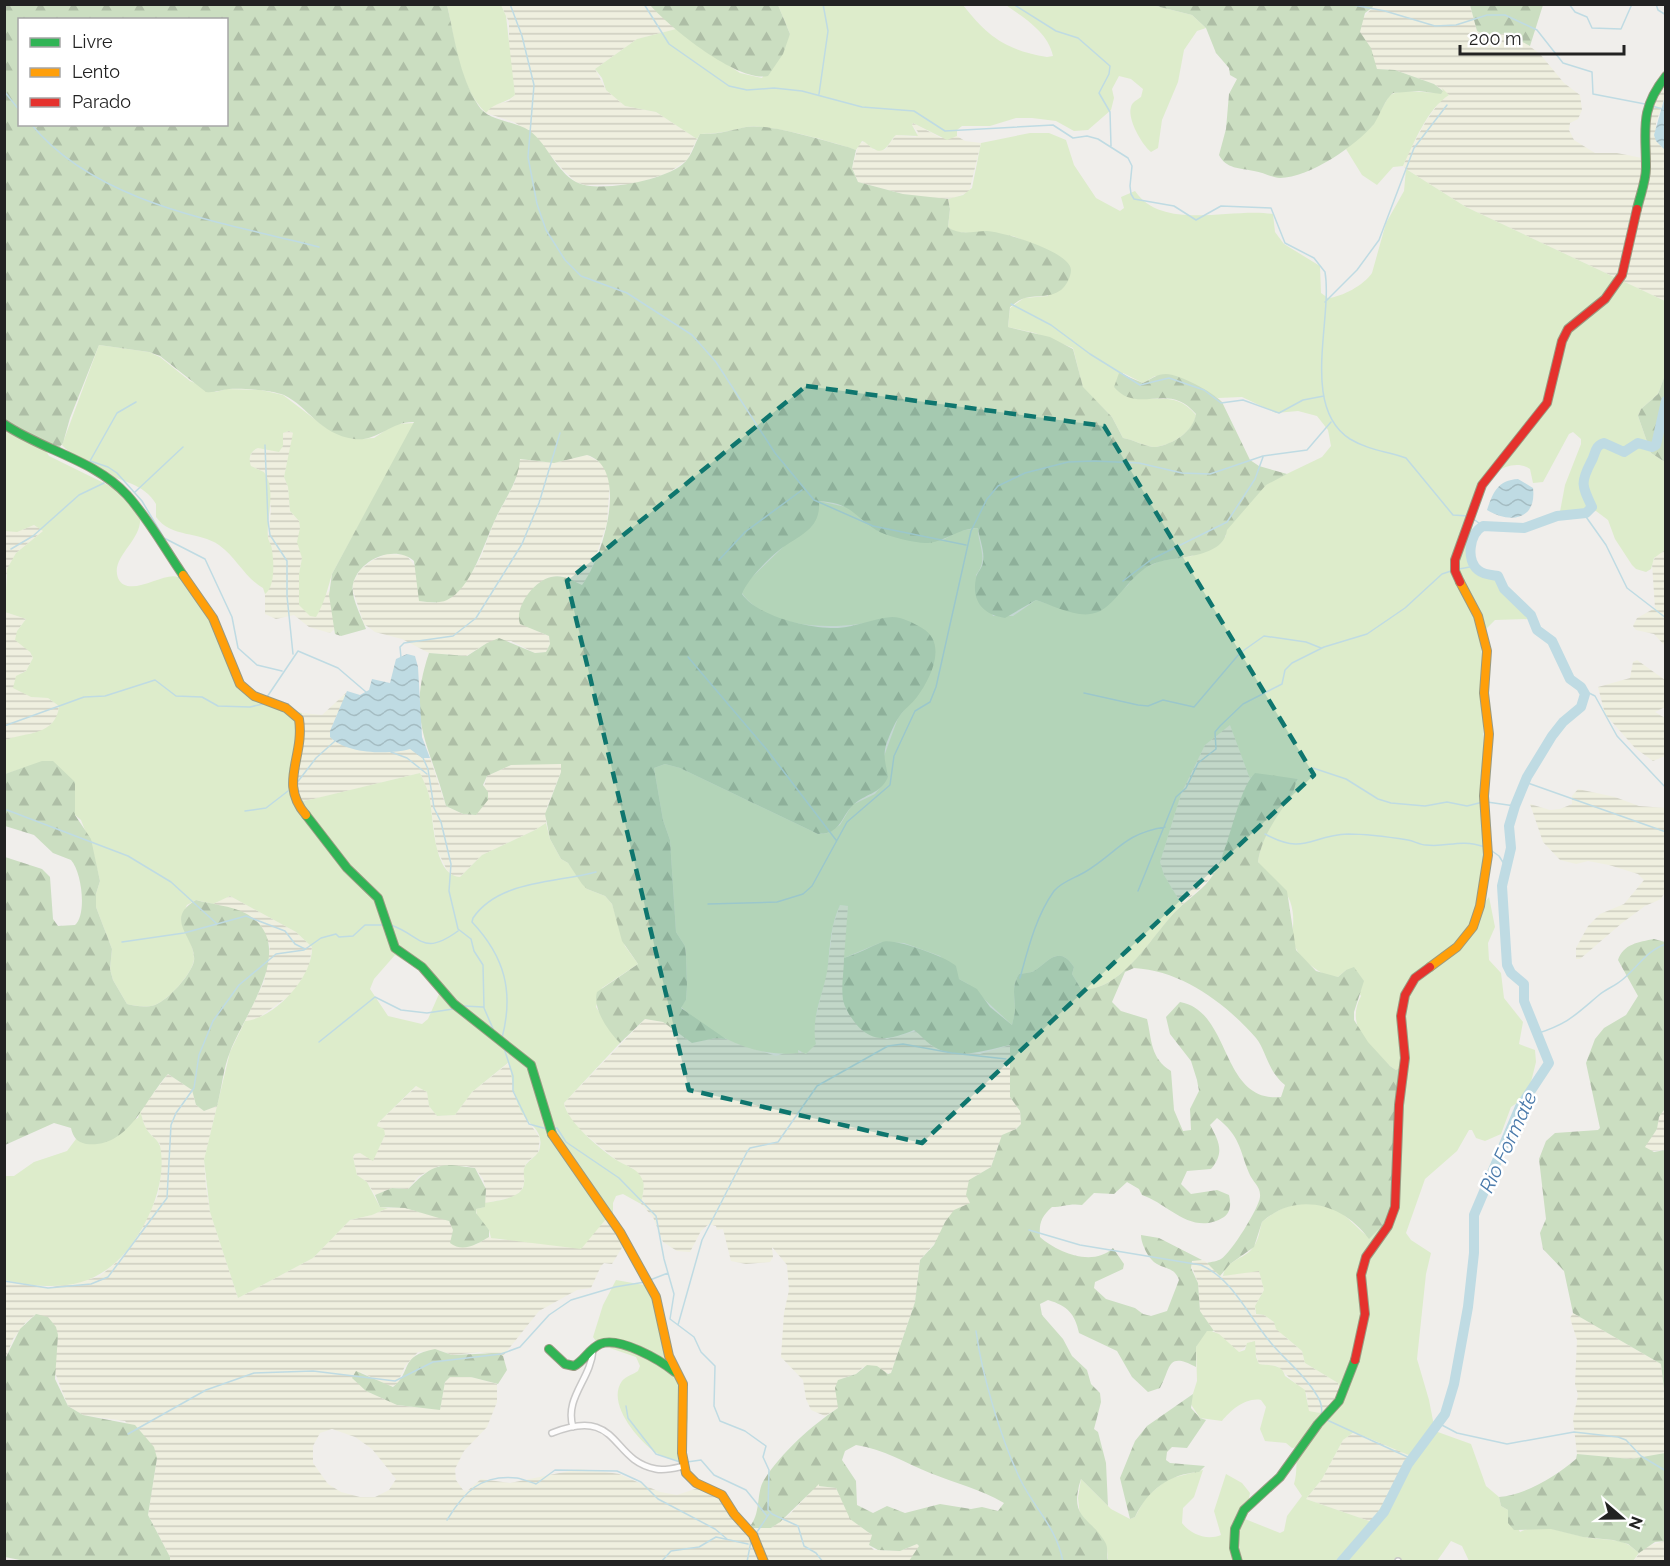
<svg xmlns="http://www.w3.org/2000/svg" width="1670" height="1566" viewBox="0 0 1670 1566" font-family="Raleway,sans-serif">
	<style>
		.farmland { fill: url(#farmland-rules); fill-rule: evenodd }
		.grass { fill: #ddeccb; fill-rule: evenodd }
		.forest { fill: url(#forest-firs); fill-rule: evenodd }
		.water { fill: url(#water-waves) }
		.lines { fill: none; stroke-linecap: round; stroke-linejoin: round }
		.stream { stroke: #bfdbe3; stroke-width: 1.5 }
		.river { stroke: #bfdbe3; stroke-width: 10 }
		.street-casing { stroke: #c9c8c7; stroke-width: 8 }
		.fast-casing { stroke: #999a82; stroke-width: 10 }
		.slow-casing { stroke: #999a82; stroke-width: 10 }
		.jam-casing { stroke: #999a82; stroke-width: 10 }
		.street { stroke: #fdfcfc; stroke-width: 5 }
		.fast { stroke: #30b455; stroke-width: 8 }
		.slow { stroke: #ff9f0a; stroke-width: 8 }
		.jam { stroke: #e5322d; stroke-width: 8 }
		.marked { fill: #0f766e; fill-opacity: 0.2; stroke: #0f766e; stroke-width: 4.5; stroke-dasharray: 12 8; stroke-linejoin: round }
		.labels { text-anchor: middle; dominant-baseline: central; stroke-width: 5; stroke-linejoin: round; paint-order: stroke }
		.water-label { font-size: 20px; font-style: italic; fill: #4a7aab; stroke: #fff }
	</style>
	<defs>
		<pattern id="farmland-rules" width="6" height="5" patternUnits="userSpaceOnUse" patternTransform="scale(1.5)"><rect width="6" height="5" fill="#efefdf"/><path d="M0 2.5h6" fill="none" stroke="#cdcdbf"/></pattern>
		<pattern id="forest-firs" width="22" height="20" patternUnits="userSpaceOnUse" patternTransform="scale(1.5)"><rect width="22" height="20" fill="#cbdec1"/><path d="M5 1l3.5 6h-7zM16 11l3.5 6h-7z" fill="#aebea6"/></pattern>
		<pattern id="water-waves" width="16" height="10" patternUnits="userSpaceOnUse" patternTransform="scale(1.5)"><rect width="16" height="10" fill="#bfdbe3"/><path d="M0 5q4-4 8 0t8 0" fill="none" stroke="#a4bcc2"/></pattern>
	</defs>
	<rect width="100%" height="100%" fill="#f0eeeb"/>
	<!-- farmland -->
	<path class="farmland" d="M501 5H650L676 29 637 39 595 69 606 90 625 106 656 112 697 139 687 160 668 173 634 184 585 185 576 182 563 170 533 134 514 122 486 113 491 106 509 101 515 95 509 53V22Z
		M1372 5H1470L1477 31 1488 37 1506 33 1520 39 1540 54 1564 83 1580 95 1582 110 1578 119 1570 123 1569 130 1574 140 1595 153H1617L1642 158 1646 121 1655 94 1665 75V96L1656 123V141L1665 150V301L1466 207 1406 169 1403 166 1408 154 1426 121 1441 100 1449 95 1434 84 1395 70 1377 69 1360 32 1363 18 1373 7Z
		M913 123 941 138 957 136 965 141 981 143 969 192 953 198 941 199 903 194 858 182 852 168 859 143 866 142 874 150H885L896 135 916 137 918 132 912 125Z
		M289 431 293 433V437L284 477 288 487 290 511 299 521 300 528 302 558 299 574V605L320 609 323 598 329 591 336 628 330 633 309 627 294 615 276 619 265 614V594L271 570 272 549 268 539 271 510 268 481 264 472 251 466 249 461 252 452 258 448 281 450 283 433Z
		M587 455 603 464 610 480 607 523 590 574 582 585 562 576 549 577 536 585 523 602 532 629 549 636 550 644 546 652 535 653 511 641 487 643 466 656 429 653 402 639 375 632 364 624 353 591V583L360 570 373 560 387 554 406 555 416 567 420 601 435 603 449 599 469 577 481 557 494 522 515 482 519 459 554 463Z
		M33 525 42 528 43 531 16 553 5 577V531L22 530Z
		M1665 550V646L1654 634 1636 630 1633 626 1637 618 1655 608 1652 563 1657 554Z
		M5 612 26 619 17 631 33 658 26 671 21 673 19 690 31 697 48 698 59 706 57 717 46 730 5 740Z
		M1637 660 1665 680V707L1655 712 1665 718V756L1653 761 1635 748 1605 714 1598 687 1630 678 1633 662Z
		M347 692 330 731 332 739 337 743 353 748 387 752 410 749 428 760 430 758 446 806 463 814 476 815 487 776 511 765 561 763V772L547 807 546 823 535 830 482 855 460 877H454L447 870 437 850 429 794 420 773 314 799 303 801 297 797 295 783 302 713 322 715Z
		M1230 724 1250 779 1229 841 1213 876 1182 905 1164 875 1160 862 1181 794 1205 745Z
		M1578 789 1615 797 1639 806 1666 808 1665 892 1661 899 1645 906 1622 923 1580 959H1576V948L1588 926 1600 914 1624 904 1644 880 1638 874 1609 865 1588 861 1576 864 1560 860 1543 842 1530 804 1550 810 1560 809 1572 804V796Z
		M230 896 296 932 312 947 309 967 293 993 257 1019 250 1021H245L264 982 270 946 261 926 245 913 213 904Z
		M840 905 848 906 843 997 846 1009 855 1022 863 1031 887 1039 917 1031 932 1046 958 1053 980 1054 1010 1045V1097L1020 1111 1021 1124 999 1143 991 1167 974 1177 970 1203 945 1222 940 1237 920 1260 915 1302 891 1373H885L880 1368 863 1367 856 1374 838 1380V1408L825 1416 811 1410 806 1399 803 1380 781 1357 784 1313 789 1290 787 1265 772 1247 773 1257 770 1262 746 1264 731 1261 723 1229 717 1230 716 1226 709 1224 701 1231 690 1252 677 1251 663 1242 653 1217 641 1204 644 1186 632 1168 619 1162 581 1131 570 1119 564 1103 645 1019 663 1022 692 1043 716 1038 726 1039 776 1056 797 1049 800 1053 816 1044 813 1030 828 965 833 926Z
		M510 1062 521 1111 540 1138 538 1153 527 1162 524 1168V1183L521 1191 513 1197 485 1203 486 1189 483 1179 475 1168 466 1166H439L419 1176 408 1189 392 1188 375 1195 367 1182 357 1175 353 1157 355 1154 360 1153 373 1160 385 1135 377 1126 378 1123 417 1086 427 1092 429 1106 437 1116 455 1115 472 1092Z
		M168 1074 192 1090 196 1105 204 1111 217 1106 204 1160 206 1187 210 1212 238 1298 313 1258 350 1220 372 1215 388 1208H405L445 1219 449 1221 453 1230 475 1245 489 1237 501 1240 596 1229 606 1218 626 1241 612 1264 604 1263 601 1266 591 1288 577 1290 539 1311 503 1356 480 1352 452 1355 439 1350 418 1352 405 1366 397 1384 390 1387 361 1372 366 1391 397 1405 422 1408 440 1409 445 1382 450 1377H471L497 1384V1402L487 1427 464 1451 455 1469 456 1480 463 1490 466 1492 481 1479 510 1483 579 1469 606 1472 619 1474 660 1492 677 1495 698 1488 718 1492 748 1528H771L790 1514 819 1483 820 1486 836 1488 851 1519 873 1536 869 1545 874 1550 900 1551 917 1544 919 1546 915 1554 909 1562 170 1561V1557L148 1515 157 1458 125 1421 83 1415 68 1406 54 1370 58 1335 36 1314 26 1322 13 1339 5 1359V1280L48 1288 99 1277 125 1255 140 1232 158 1195 161 1174 160 1144 146 1129 140 1111ZM332 1429 355 1437 372 1449 396 1479 389 1490 375 1497H360L341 1492 328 1484 313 1463V1446L320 1433Z
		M1665 1107V1150L1649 1151 1645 1147 1647 1142 1657 1129 1659 1117Z
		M1195 1259 1205 1261 1221 1276 1259 1270 1264 1290 1255 1306V1314L1264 1315 1274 1322 1285 1337 1302 1351 1305 1363 1338 1383V1394L1328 1409 1321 1413 1308 1411 1307 1394 1277 1366 1259 1364 1252 1341 1239 1352 1214 1331 1200 1312 1198 1283 1191 1264Z
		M1573 1313 1661 1364 1666 1397 1665 1453 1631 1459 1577 1454 1573 1419 1578 1395 1575 1384 1577 1340 1570 1318Z
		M1354 1432 1412 1456 1372 1522 1306 1499 1322 1479 1343 1440Z
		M1665 1541V1561L1633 1562 1644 1547Z"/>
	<!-- grass -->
	<path class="grass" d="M447 5H501L506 16 515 95C506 104 494 102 486 113 459 87 455 40 447 5Z
		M778 5H963C988 37 1006 50 1047 57L1053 56C1048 32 1024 18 1006 5H1152L1192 15 1206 28 1197 31 1184 50 1178 82 1162 120 1158 148 1151 152C1142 145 1127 119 1131 107 1132 102 1137 100 1141 97L1143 89 1131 79 1119 76 1112 89 1114 98 1111 110 1088 130 1074 131 1056 121 1032 118H1016L990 126H962L957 130V136L947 140 913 123 912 125 918 136 896 135C889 141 886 156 874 149 869 147 868 143 862 141L856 150C834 142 767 123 746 127 730 131 717 134 700 134L697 139 656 112 625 106 606 90 602 78 595 69 637 39 676 29 740 73 762 78 790 34Z
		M1442 88 1449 95C1427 109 1414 143 1403 166L1393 167 1377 185 1362 175 1346 149 1372 126 1389 96C1405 86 1426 96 1443 91Z
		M1030 133H1049L1066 140 1074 165 1096 198 1120 211 1124 208 1121 197 1135 191C1163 232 1231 207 1273 214L1275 232 1284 244 1320 266 1321 293 1328 298C1342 297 1364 285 1372 273L1386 223 1404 191 1406 169 1466 207 1665 301V375L1658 394 1641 409 1638 416 1651 453 1665 462V550L1654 558 1651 569 1646 572 1636 569 1632 565 1615 539 1608 520 1596 511 1559 517 1565 485 1581 444V439L1573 432 1569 434 1543 482 1533 483 1530 469C1520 462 1505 465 1496 473 1484 483 1464 545 1468 559 1473 576 1489 573 1501 581 1505 584 1527 605 1530 609L1529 619 1495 620 1481 634 1486 841 1484 903 1489 897 1495 927 1488 943 1489 960 1501 973 1504 998 1523 1022 1519 1044 1535 1050 1536 1062 1530 1086 1524 1098 1511 1107 1501 1134 1485 1141 1476 1138 1472 1130H1469L1457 1151 1425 1179 1406 1233 1411 1240 1431 1253 1426 1274 1417 1359 1429 1400 1435 1431 1471 1444 1486 1486 1499 1497 1501 1506 1508 1510 1520 1532C1541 1521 1563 1533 1585 1537 1599 1540 1614 1538 1627 1544 1631 1546 1635 1550 1639 1553L1633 1561H1469L1462 1546 1451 1541 1437 1561H1108L1107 1548 1080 1516 1078 1498 1081 1479 1111 1509 1130 1519 1135 1517 1146 1497 1168 1479 1203 1470 1194 1497 1183 1508 1182 1523C1190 1534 1207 1541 1221 1535L1214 1511 1226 1474 1242 1483 1250 1493 1245 1519 1280 1533 1284 1531 1287 1516 1302 1496 1294 1484C1298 1471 1295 1460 1299 1447L1292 1448 1286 1443 1265 1441 1260 1429 1266 1407 1261 1400C1246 1397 1231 1410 1222 1421L1200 1418 1190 1403 1197 1381 1196 1347 1203 1333 1209 1330 1219 1334 1239 1352 1245 1350 1247 1343 1255 1341 1256 1357 1259 1364C1269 1366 1282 1363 1285 1376L1305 1390 1309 1411 1320 1413 1328 1409 1340 1390 1338 1383 1305 1363 1302 1351 1276 1329 1274 1322 1264 1315 1256 1314 1255 1306 1264 1290 1259 1271 1223 1276C1225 1261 1243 1259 1251 1250 1259 1241 1259 1232 1262 1222 1283 1203 1311 1197 1337 1210 1347 1216 1357 1228 1366 1235L1403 1069 1396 1070 1390 1066C1369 1046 1345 1026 1361 996L1346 970 1338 977C1325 976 1319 972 1309 964 1281 939 1300 929 1290 901 1283 883 1267 877 1258 862 1262 831 1284 805 1298 779L1252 776 1250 779 1230 725 1205 745 1181 794 1160 862 1164 875 1182 905C1155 930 1123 993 1081 989L1072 974 1074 967C1059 944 1048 962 1034 971 1030 973 1023 973 1019 974 1011 987 1015 996 1015 1010 1015 1014 1013 1021 1012 1025L968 984 959 979 940 956 904 943 882 942 844 958 848 906 840 905C831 924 830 944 828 965 825 992 810 1016 816 1044L806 1054 798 1050V1053C755 1058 712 1036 681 1007L686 1000 687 986 686 956 685 946 676 932 670 840 663 820 654 768 665 764 680 768 818 834 828 833 840 825 852 805 875 794 888 777 883 759 898 718 905 709 882 619C842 631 768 631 742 593L745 584 783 547 819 501 850 508 878 531 901 538 943 540 959 531 978 528C978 546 989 559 976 575L993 616H1013L1036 600 1072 612 1112 599 1128 585 1137 572 1160 561 1192 556 1226 536V530L1266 484 1322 457 1331 446 1328 430 1317 416 1298 411 1276 413 1242 397 1218 398 1177 377 1155 376 1143 383 1123 373 1117 390C1145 411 1171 384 1196 415 1193 432 1173 444 1156 447 1148 448 1132 439 1123 438L1112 417 1083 388 1073 348 1035 333 1008 327 1010 308 1024 298 1048 296 1047 250 1013 236 955 232 948 227 950 209 948 199 963 195 972 188 981 143ZM1354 1432 1411 1456 1372 1522 1306 1499 1322 1479 1343 1440Z
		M99 345 149 352 160 357 190 381 216 392 226 389 261 390 283 395 325 427 354 439 374 438 395 424 415 423 332 574C328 588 324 604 316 617L310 616 299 605V574L302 558 297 542 300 528 299 521 290 511 288 487 284 477 293 433 289 431 283 433V446L279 452 258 448C250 451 248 459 251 466L264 472C277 490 266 517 268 537 268 541 272 545 272 550 274 563 275 587 265 594L263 588C245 578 236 557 219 545 199 531 171 538 156 517V504C145 484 119 480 100 472 86 465 72 456 62 445Z
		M4 422 44 448 49 456 116 489 140 516C143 541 110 556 118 578 128 600 164 571 178 577 186 581 194 593 200 600 219 621 222 650 235 675 243 692 283 710 302 713L294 772 297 797 303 801 313 799 420 773C423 780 427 787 429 795 434 816 432 875 460 877L482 855 535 830 546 823 550 839 561 859 568 863 587 889 605 896 612 904 625 946 638 964 602 988 596 1007 620 1043 564 1103C567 1122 601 1150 618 1161 628 1167 638 1168 643 1181 645 1188 642 1197 641 1204L623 1194 616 1196 613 1203V1219H606L581 1249 491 1238 489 1230 477 1217 476 1209 484 1207 485 1203C497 1200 523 1199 524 1183 525 1178 523 1174 524 1169 527 1159 539 1157 540 1147 543 1131 531 1126 524 1116 514 1102 512 1078 509 1062L472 1092 455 1115 437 1116 429 1106 427 1092 416 1086 378 1123 377 1126 384 1129 385 1135 373 1161 360 1153 355 1154 353 1157 357 1175 367 1182 380 1207 388 1208 372 1215 350 1220 313 1258 238 1298 210 1212 204 1160 230 1052 245 1021C275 1018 313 977 312 947L296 932 230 896 213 904 196 900 187 905 181 919C185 931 195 948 194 960 192 974 168 1000 155 1005 146 1008 136 1006 127 1004L113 980 110 969 112 949 96 907V894L100 881 93 851 81 820 75 815V798L24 768 5 774V740C26 732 56 736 59 706L48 698 31 697 13 688 16 676 26 671 33 658 30 652 15 640 17 631 26 619 5 612 7 569 16 553 43 531 34 525 17 532 5 531ZM395 955 427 975 439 994 428 1019 422 1024 388 1016 370 989 374 979Z
		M140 1111C142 1116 143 1123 146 1128 149 1135 158 1139 160 1146 165 1170 158 1196 148 1217 116 1282 73 1296 5 1280L4 1176H14L34 1162 67 1151 76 1139 138 1118Z
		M616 1280 644 1285 661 1301 667 1346 687 1390 688 1418 681 1462C672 1460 663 1457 655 1452 638 1440 606 1403 622 1381 626 1376 634 1374 638 1371L640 1366 636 1357 598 1344 593 1337 603 1305Z"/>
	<!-- forest -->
	<path class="forest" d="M4 5H447C455 39 459 75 478 105 488 122 514 120 530 131 548 145 556 171 576 182 598 194 668 180 685 162 692 155 695 143 700 134 721 134 727 131 746 127 769 123 824 141 848 147L856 150 852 168 858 182 903 194 948 199 950 209 948 227C960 236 973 231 987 231 1004 232 1071 252 1071 270 1071 277 1066 286 1061 290 1050 298 1038 295 1025 298 1020 299 1014 304 1010 307L1008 327 1050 337 1073 349 1083 387 1112 417 1123 438C1132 439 1148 448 1156 447 1173 444 1193 432 1196 414 1168 380 1139 416 1114 387L1119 373 1143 383C1151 379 1157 374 1166 374 1179 374 1213 392 1222 402L1250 460 1259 466 1287 474 1266 485 1227 530C1223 560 1174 555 1153 564 1131 573 1116 605 1098 612 1079 620 1055 606 1036 600L1005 618C983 615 971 601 976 578 977 572 983 568 983 561 985 551 979 538 978 528 955 528 940 548 916 542 904 540 887 536 876 530 853 515 851 503 819 501 821 527 803 534 785 546 772 554 747 580 742 594 758 617 811 629 838 628 856 627 874 618 892 617 903 617 913 623 922 628 948 643 931 678 917 697 912 704 904 709 899 717 894 724 890 734 887 742 882 756 886 763 888 777 880 795 865 793 852 806 844 814 842 825 832 831 827 834 823 833 818 834L680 768 665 764 654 768 663 820 670 840 676 932 685 946 686 956 687 986 686 1000 681 1008 726 1039 716 1038 692 1043 663 1022 645 1019 620 1043C608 1031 592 1008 597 992L638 964 622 941 612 904 605 896 587 889 582 884 568 863 561 859 550 839 545 814 561 772V764L511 765 487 776 483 785 488 792V800L476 815 463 814 446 806C430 744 406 721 429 653L467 656 487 643 499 638 535 653 546 652 550 644 549 636 520 624C514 607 534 581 551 577 562 574 572 580 582 585 602 559 631 468 587 455L554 463 520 459C519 482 503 501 494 522 484 544 471 589 447 600 438 604 429 602 419 601L414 561C395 544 359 559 353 584 350 596 362 618 366 629L341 636 335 634 329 595 332 574 414 422C391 421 378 442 354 439 319 434 309 407 284 395 271 390 243 388 229 389 221 390 214 393 206 392L160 356 149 352 99 345 70 418 63 443 59 448H46L4 422ZM20 20H226V124H20Z
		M650 5H778L790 34 783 54 768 76C738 83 669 27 650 5Z
		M1152 5H1372L1373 7 1365 13 1360 32 1371 48 1377 69 1395 70 1434 84 1443 91 1441 94 1419 91 1393 93C1385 99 1380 115 1374 124 1357 145 1309 178 1280 178 1272 178 1263 172 1254 171 1240 168 1226 169 1219 155L1226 129 1229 94 1237 79 1230 75 1229 68 1216 53 1206 28 1192 15Z
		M1470 5V4L1543 5 1530 46 1506 33 1488 37 1477 31Z
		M1665 375V462L1651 453 1638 416 1641 409 1658 394Z
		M42 761H53L75 782V815L91 839 100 881 96 894V907L112 949 110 969 113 980 127 1004C136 1006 145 1008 155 1005 168 1000 191 975 194 961 197 938 162 920 196 900 211 904 231 906 245 913 301 943 244 1014 230 1052 223 1069 222 1088 217 1106L204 1111 196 1105 192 1090 168 1074C144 1100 129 1149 86 1144 77 1142 73 1137 71 1128L54 1123 5 1145V857L42 869 50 877 53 919 58 926 75 925C87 915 82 872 71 860L53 853 34 835 5 826V774Z
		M1255 773 1298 779C1295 783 1295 788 1293 792 1279 815 1262 834 1258 862L1287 891 1296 950 1316 971 1338 977 1346 970 1354 967 1364 981 1354 1012V1020L1368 1042 1390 1066 1396 1070 1409 1064 1396 1119 1390 1211 1383 1225 1369 1239C1343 1203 1296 1191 1262 1222L1254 1247 1230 1264 1220 1276 1207 1263C1211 1262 1218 1261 1221 1259 1231 1253 1259 1208 1260 1197 1261 1186 1253 1183 1249 1173 1239 1148 1240 1136 1217 1118L1210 1125C1219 1141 1225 1153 1211 1169L1187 1171 1181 1184 1191 1194 1217 1190 1229 1195C1231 1203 1231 1212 1224 1217 1192 1237 1169 1204 1142 1195L1139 1189 1127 1182 1114 1194 1094 1193 1082 1205C1070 1203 1063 1207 1052 1207 1041 1217 1039 1223 1040 1237 1058 1253 1093 1267 1113 1248L1124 1264 1123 1269 1095 1282 1094 1288 1106 1299 1135 1308 1143 1314 1151 1316 1167 1311 1179 1280C1175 1268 1166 1269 1157 1264 1149 1260 1141 1244 1141 1235L1159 1238 1202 1260 1192 1261 1191 1268 1198 1283 1200 1311 1214 1331H1207L1196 1347V1367C1166 1351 1171 1369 1160 1388L1148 1392 1132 1377 1117 1351 1079 1333C1075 1314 1068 1306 1048 1300L1040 1304 1042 1315 1063 1339 1072 1356 1087 1370 1091 1384 1100 1393 1101 1402 1094 1429 1098 1432 1106 1463 1108 1506 1081 1479C1068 1519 1090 1516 1105 1542 1109 1548 1106 1555 1108 1561H909L919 1546 917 1544 900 1551 878 1550 869 1545 872 1535 850 1519 836 1488 819 1486V1484L780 1522 771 1528H753L751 1525C761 1511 756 1493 764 1480 782 1452 811 1426 838 1408L835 1388 838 1380 856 1374 867 1365 877 1366 888 1374 891 1373 915 1302 920 1260 934 1245 945 1222 954 1210 970 1203 966 1195 969 1180 991 1167 1002 1135 1016 1129 1021 1124 1020 1111 1010 1097V1045C984 1050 957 1062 931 1045 925 1041 920 1034 914 1030 892 1039 874 1045 856 1024 850 1016 845 1009 843 1000 841 986 844 971 844 958 857 954 870 947 882 942 893 937 949 958 956 966L959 979 977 989 990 1007 1012 1025C1013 1020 1015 1014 1015 1010 1015 996 1011 987 1019 974 1023 973 1030 973 1034 971 1048 962 1059 944 1074 967L1072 974 1081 989C1121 993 1152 935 1177 910 1188 899 1205 888 1213 875 1230 849 1237 790 1255 773ZM1134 968C1183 971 1225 1003 1256 1038 1267 1052 1267 1070 1285 1085L1281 1097C1220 1103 1232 1011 1180 1002L1166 1017 1170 1034 1191 1061 1197 1080 1199 1091 1190 1109 1191 1130 1183 1131 1174 1110 1171 1071C1150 1058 1152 1040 1147 1019L1121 1011 1112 1002 1125 972ZM856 1445C884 1449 905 1463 930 1473 955 1483 980 1489 1004 1503L998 1511 982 1507 971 1509 940 1504 905 1513 887 1506 873 1513 857 1505 856 1481 842 1460 845 1451Z
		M1654 939 1665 942 1666 1107 1659 1117 1657 1129 1645 1147 1654 1152 1665 1150V1397L1661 1364 1573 1313 1564 1271 1543 1249 1540 1233 1546 1219 1539 1159 1546 1141 1555 1133 1598 1130 1600 1128 1586 1063 1595 1039 1604 1028 1626 1015 1638 996 1618 960C1623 944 1639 942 1654 939Z
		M452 1165 475 1168 486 1189 485 1207 476 1209V1213L489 1230V1237C477 1244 463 1253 450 1243L453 1230 449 1221 405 1208 380 1207 375 1195 392 1188 408 1189C421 1177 431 1164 452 1165Z
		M36 1314 48 1317 56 1327 58 1335 55 1379 68 1406 83 1415 135 1425 154 1447 157 1458 148 1515 170 1557V1561L30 1562 5 1557V1359L20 1329Z
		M435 1349 452 1355 498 1353 503 1356 507 1370 498 1384 471 1377H450L445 1382 440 1410 397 1405 366 1391 352 1378 356 1371 393 1387C413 1371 398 1356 435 1349Z
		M1193 1394 1191 1408 1200 1418 1206 1420 1187 1448 1172 1447 1167 1452 1166 1460 1170 1463 1205 1466 1199 1472C1169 1474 1148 1490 1135 1517L1130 1519 1120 1478 1135 1441 1147 1426Z
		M1665 1453V1541L1655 1542 1639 1553 1628 1544 1613 1540 1583 1537 1551 1529 1514 1530 1508 1523V1510L1501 1506 1499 1497C1526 1495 1556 1476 1576 1459L1577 1454 1631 1459Z"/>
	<!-- water -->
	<path class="water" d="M1665 96 1666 149 1665 150 1656 141 1654 135Z
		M1518 479 1533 488C1537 520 1510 524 1487 510 1493 492 1498 480 1518 479Z
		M407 654 415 656 418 667 422 737 430 758H422L410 749C389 755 346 754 330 737V731L347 691 360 695 369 690 372 679 390 683 396 659Z"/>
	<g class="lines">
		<!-- stream -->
		<path class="stream" d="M510 4 522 36 534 85 528 157 537 204 546 230 565 260 581 276 627 293 692 335 716 362 775 453 814 500 873 526 966 545
			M644 4 669 44 729 86 747 90 774 88 802 91 862 107 914 111 945 131 1053 125 1073 138 1087 136 1098 139 1128 158 1132 166 1130 186 1131 194 1134 199 1174 206 1196 220 1221 206 1271 208 1285 243 1314 258 1325 272C1333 319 1300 407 1350 439 1370 451 1387 451 1406 458L1453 515 1468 516
			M1013 4 1056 31 1078 38 1110 66 1109 74 1099 93 1110 112 1111 146
			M1348 4 1385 11 1435 26 1456 25 1487 15H1505L1537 30 1563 63 1592 72 1593 94 1645 104
			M1569 4 1575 12 1587 17 1592 28 1621 29 1632 4
			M1656 4 1658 10 1666 15
			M4 91 20 111
			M819 94 828 31 823 4
			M1652 106 1666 110
			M31 124C97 205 223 222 319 247
			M1325 302 1357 270 1379 240 1414 148 1447 105
			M1011 304 1051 325 1090 354 1140 385 1169 378 1204 390 1221 403 1243 400 1279 413 1303 400 1324 396
			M136 402 117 413 90 461 108 467 117 473 142 501 164 538 205 559 232 617 238 648 257 665 282 671
			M265 445 268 521 270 535 287 561V596L293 654
			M135 492 183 447
			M1584 514 1606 545 1627 588 1666 618
			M1472 518 1483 526
			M11 549 33 536 79 495 104 483
			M719 560 745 532 802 490
			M1459 569 1475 566
			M1123 581 1152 559 1227 522 1255 479 1263 457
			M688 657 768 751 836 840
			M401 658 400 647 404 643 453 636 476 618 522 544 539 503 560 433
			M1583 690 1595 696 1617 736 1666 788
			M1084 693 1138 705 1148 706 1163 700 1194 707 1240 653 1264 636 1306 642 1321 648
			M267 697 298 651 338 668 366 692
			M4 726 84 697 105 696 155 680 176 696 202 697 218 706 250 707 263 704
			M391 752 407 758 427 774
			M423 758 428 769 434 808 441 822 451 864 449 891 458 929 471 939 474 951 483 965 484 1008 494 1031
			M1313 768 1346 779 1378 799 1391 803 1425 806 1447 802 1467 806 1483 802
			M1525 782 1666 832
			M296 784 316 758 335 741
			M1487 802 1515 806
			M7 810 128 856 171 882 216 923
			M245 811 266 808 288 791
			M1265 834C1306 856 1310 835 1348 834 1367 834 1389 837 1408 840 1414 841 1420 845 1426 845 1448 848 1458 838 1485 847
			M1492 851 1499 856 1506 867
			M1138 891 1176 797 1186 788 1198 763 1216 749 1215 732 1220 726 1243 704 1282 684 1285 670 1292 663 1324 647 1367 634 1405 608 1442 574 1451 571
			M708 904 777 902 803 894 812 886 847 822 890 785 894 756 915 711 930 702 936 687 971 531 987 499 998 486 1025 473 1068 462 1094 461 1139 463 1182 473 1210 474 1263 456 1307 450 1331 422
			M391 925C422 936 422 957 458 931
			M122 942 184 933 246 916 285 931 295 944 305 949
			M1020 978C1028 949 1036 916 1054 891 1061 882 1075 878 1085 872 1118 852 1123 834 1165 827
			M464 1006 483 1007
			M1536 1034C1569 1023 1574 1016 1599 995 1606 989 1615 986 1622 980 1637 968 1647 950 1666 944
			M502 1038C514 992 505 957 472 922L473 918C499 880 556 883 596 872
			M319 1042 375 997 401 1010 427 1013 453 1009
			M504 1048 513 1076V1091L529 1124 547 1129
			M552 1129 557 1128 566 1142 619 1178 656 1216 664 1259 674 1294 670 1319 694 1337 701 1352 715 1366 714 1406 720 1421 745 1431 766 1446 763 1457 769 1470 768 1510 772 1514 798 1526 804 1546 816 1553 823 1562
			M1029 1230 1080 1245 1201 1265C1234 1280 1248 1316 1271 1343 1285 1360 1305 1375 1316 1394 1321 1401 1323 1408 1321 1416
			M650 1280 668 1273
			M4 1281 48 1288 91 1284 108 1277 167 1198 171 1125 176 1113 194 1088 199 1055 213 1021 239 985 276 954 304 950 321 938 336 934 339 937 353 936 365 925H383
			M678 1325 702 1240 747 1152 750 1148 778 1142 817 1086 888 1046 903 1044 952 1053 1006 1059
			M976 1331C982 1375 1001 1440 1021 1481 1035 1509 1057 1528 1063 1562
			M626 1406 628 1418 656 1454 680 1462
			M1327 1420 1412 1459
			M1438 1423 1457 1433 1507 1444 1574 1432 1618 1437 1626 1440 1641 1456 1666 1471
			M128 1434 206 1390 254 1373 313 1371 395 1381 433 1362 501 1354 520 1347 549 1315 571 1300 615 1287 645 1282
			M687 1462 701 1460 714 1475 746 1490 767 1516
			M447 1520C464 1492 481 1474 517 1478 523 1479 530 1482 536 1484L555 1470 617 1471 641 1482 658 1499 715 1529 727 1539
			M755 1535 769 1514
			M661 1562 671 1551 699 1547 716 1537 748 1544
			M747 1562 751 1541"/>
		<!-- river -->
		<path class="river" d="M1341 1562 1384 1512 1408 1464 1445 1414 1454 1384 1468 1307 1474 1253V1215L1520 1107 1549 1063 1524 1001V984L1511 973 1507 965 1502 886 1511 848 1509 826 1515 806 1527 777 1552 736 1563 722 1581 707 1585 694 1581 687 1570 679 1552 641 1537 630 1531 615 1504 589 1498 576C1492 575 1484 575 1478 570 1466 560 1469 534 1483 526L1524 528 1557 516 1586 513 1592 507C1582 486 1580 483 1591 462 1596 454 1594 446 1604 443L1624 452 1638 443 1652 447 1656 445 1666 401"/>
		<!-- street casing -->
		<g class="street-casing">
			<path id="street" d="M573 1427C564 1398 591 1379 593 1350
				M552 1433C621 1406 609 1460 656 1469 665 1471 675 1468 684 1466
				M1398 1562V1561"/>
		</g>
		<!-- fast casing -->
		<g class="fast-casing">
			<path id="fast" d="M1637 209C1640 196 1646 181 1646 168 1646 129 1639 110 1666 76
				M4 424C42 450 95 460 127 495 148 518 165 549 183 575
				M306 815 347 868 378 898 395 948 422 967 454 1004 531 1065 552 1134
				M549 1349 565 1364 574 1366C584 1361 589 1349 600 1344 619 1336 660 1360 675 1372
				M1238 1562 1234 1548 1235 1529 1244 1510 1280 1477 1318 1424 1339 1401 1355 1360"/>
		</g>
		<!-- slow casing -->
		<g class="slow-casing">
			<path id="slow" d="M183 575 213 618 240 684 254 696 286 708 299 719C305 757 278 783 306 815
				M1430 967 1457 947 1473 927 1480 906 1488 855 1484 796 1489 734 1484 693 1487 651 1478 616 1460 582
				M552 1134 620 1232 656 1297 669 1356 683 1384 682 1453 686 1473 696 1483 722 1495 734 1514 753 1535 764 1562"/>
		</g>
		<!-- jam casing -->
		<g class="jam-casing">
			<path id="jam" d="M1460 582 1455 571V560L1482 485 1547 403 1562 341 1568 329 1605 299 1622 275 1637 209
				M1355 1360 1365 1314 1361 1275 1366 1257 1388 1226 1395 1207 1399 1105 1405 1058 1401 1016 1405 995 1415 978 1430 967"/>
		</g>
		<!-- street -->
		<use href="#street" class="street"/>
		<!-- fast -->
		<use href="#fast" class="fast"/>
		<!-- slow -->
		<use href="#slow" class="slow"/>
		<!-- jam -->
		<use href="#jam" class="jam"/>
	</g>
	<!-- marked area -->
	<path class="marked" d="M806 386 1104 426 1314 775 922 1143 689 1090 567 581Z"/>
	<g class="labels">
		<!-- water labels -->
		<g class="water-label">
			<text transform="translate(1508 1142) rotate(-65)">Rio Formate</text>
		</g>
	</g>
	<!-- border -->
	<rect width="1670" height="1566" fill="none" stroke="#222222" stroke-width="12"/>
	<!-- legend -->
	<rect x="18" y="18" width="210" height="108" fill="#ffffff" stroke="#a7a7a7" stroke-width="1.5"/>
	<rect x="30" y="38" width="30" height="9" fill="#30b455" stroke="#a7a7a7" stroke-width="1.5"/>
	<text x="72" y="48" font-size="18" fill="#222222">Livre</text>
	<rect x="30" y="68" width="30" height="9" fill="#ff9f0a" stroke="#a7a7a7" stroke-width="1.5"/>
	<text x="72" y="78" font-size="18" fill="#222222">Lento</text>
	<rect x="30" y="98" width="30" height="9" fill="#e5322d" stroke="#a7a7a7" stroke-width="1.5"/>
	<text x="72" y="108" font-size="18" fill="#222222">Parado</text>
	<!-- north arrow -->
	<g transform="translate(1622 1518) rotate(110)" stroke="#ffffff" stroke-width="4.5" paint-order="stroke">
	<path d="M0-4.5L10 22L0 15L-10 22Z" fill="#222222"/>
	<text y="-9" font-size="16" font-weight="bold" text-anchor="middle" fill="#222222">N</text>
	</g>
	<!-- scale -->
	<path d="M1460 45v9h164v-9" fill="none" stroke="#222222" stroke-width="3"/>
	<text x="1469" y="45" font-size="18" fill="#222222" stroke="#ffffff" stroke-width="4.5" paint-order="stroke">200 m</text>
</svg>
